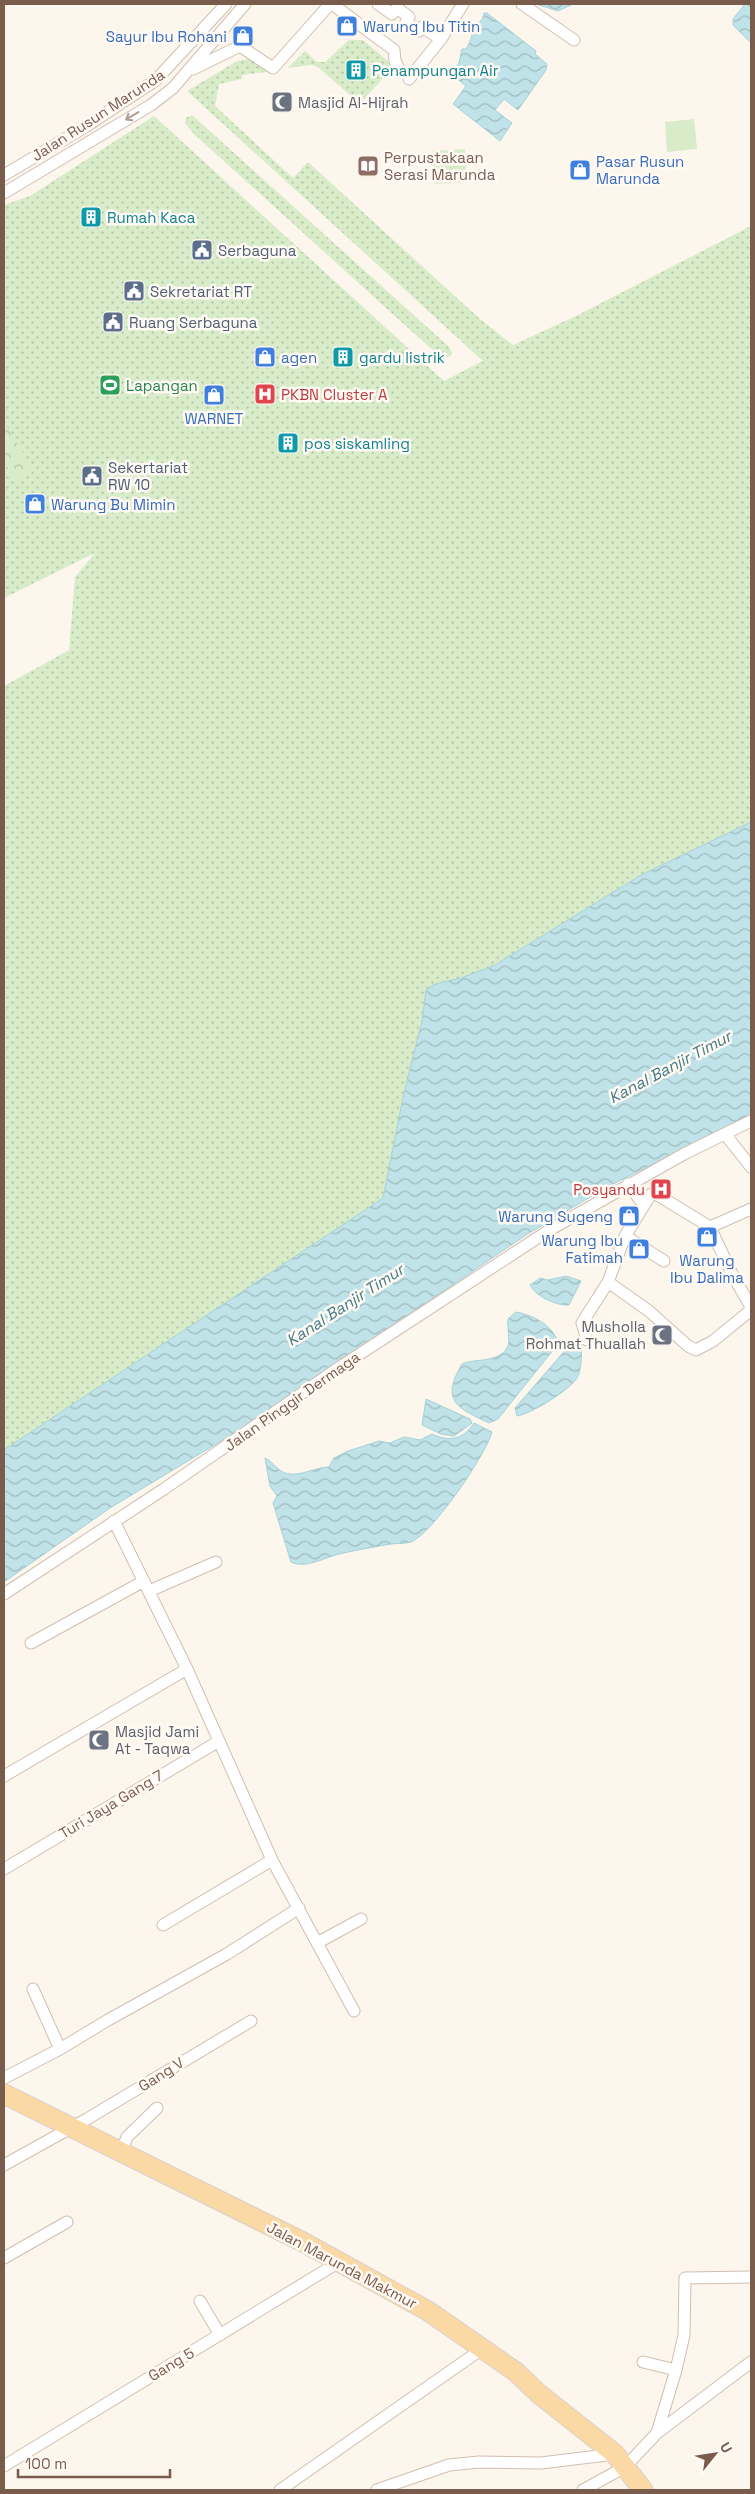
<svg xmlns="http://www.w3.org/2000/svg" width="755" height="2494" viewBox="0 0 755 2494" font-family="'Space Grotesk',sans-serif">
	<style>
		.grass { fill: url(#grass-dots) }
		.park { fill: url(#park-crowns) }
		.pitch { fill: #d8ecc9 }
		.water { fill: url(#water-waves); stroke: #a5d3da }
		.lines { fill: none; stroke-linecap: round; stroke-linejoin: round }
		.minor-casing { stroke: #d1beb0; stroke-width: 13 }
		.primary-casing { stroke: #dad1cd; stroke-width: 21 }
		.minor { stroke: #fff; stroke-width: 11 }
		.primary { stroke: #fbd9a5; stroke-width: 19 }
		.oneway { stroke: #af9d94 }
		.labels { text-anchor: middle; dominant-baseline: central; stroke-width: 5; stroke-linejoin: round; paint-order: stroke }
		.shop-label { font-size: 15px; fill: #366cbe; stroke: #fffaf3; text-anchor: start }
		.culture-label { font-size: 15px; fill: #0d838f; stroke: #fffaf3; text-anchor: start }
		.worship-label { font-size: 15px; fill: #5b616d; stroke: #fffaf3; text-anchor: start }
		.street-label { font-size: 15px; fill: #7a5c4d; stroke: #fffaf3 }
		.education-label { font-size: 15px; fill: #785e54; stroke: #fffaf3; text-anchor: start }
		.service-label { font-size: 15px; fill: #4e5e75; stroke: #fffaf3; text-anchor: start }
		.leisure-label { font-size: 15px; fill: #27864d; stroke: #fffaf3; text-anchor: start }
		.health-label { font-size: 15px; fill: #be3a42; stroke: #fffaf3; text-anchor: start }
		.water-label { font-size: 16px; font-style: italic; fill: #437c86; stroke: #fffaf3 }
	</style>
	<defs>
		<pattern id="grass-dots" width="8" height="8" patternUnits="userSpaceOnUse" patternTransform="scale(1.25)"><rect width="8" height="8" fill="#d8ecc9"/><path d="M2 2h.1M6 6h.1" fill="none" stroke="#b4c2a5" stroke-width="1.8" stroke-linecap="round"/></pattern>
		<pattern id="park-crowns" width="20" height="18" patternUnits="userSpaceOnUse" patternTransform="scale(1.25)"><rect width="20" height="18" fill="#d8ecc9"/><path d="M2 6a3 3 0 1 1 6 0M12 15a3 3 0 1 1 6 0" fill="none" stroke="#b4c2a5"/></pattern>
		<pattern id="water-waves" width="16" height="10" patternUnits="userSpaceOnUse" patternTransform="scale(1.25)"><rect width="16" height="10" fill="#bfe3e8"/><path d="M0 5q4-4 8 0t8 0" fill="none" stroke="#a0bbbe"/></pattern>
	</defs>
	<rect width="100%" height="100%" fill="#fdf6ec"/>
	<!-- grass -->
	<path class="grass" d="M349 40H363L394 66 360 104 318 67 311 65 288 68 305 51 317 62H325Z
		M252 58 273 71 242 75V79L219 84 215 106 293 178 308 162 480 319 513 345 576 316 751 226V830L392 1199 4 1458V686L69 650 75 577 95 553 4 598V205L30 196 154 116 444 381 483 361 187 91 237 61Z
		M192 115 448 346 452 352 451 356 442 358 428 346 194 134 185 123 186 118Z"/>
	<!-- park -->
	<path class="park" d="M4 422 34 471 17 482 4 461Z"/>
	<!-- pitch -->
	<path class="pitch" d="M694 119 697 149 667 152 665 122Z
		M465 149 467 182 435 184 433 151Z"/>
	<!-- water -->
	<path class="water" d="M536 4H573L558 11Z
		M745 4H751V43L733 25V19Z
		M484 13H487L536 51 535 54 547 64 546 70 518 110 504 99 495 110 512 123 500 141 453 104 466 86 450 73 459 63 462 49H466C471 42 471 35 475 28 478 22 483 21 484 13Z
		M751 822V1115L607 1187 526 1235 236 1432 110 1508 4 1582V1450L383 1198 404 1093 422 1021 426 990 435 984 461 978 495 965 641 875Z
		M566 1276 581 1281 569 1305C557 1306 536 1297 530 1285L540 1278 548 1280Z
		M516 1312C533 1315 555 1326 558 1344L498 1419 489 1423C457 1408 440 1401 462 1364 473 1358 500 1364 508 1346 510 1342 507 1325 508 1319Z
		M575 1339 581 1342C582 1351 582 1369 577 1378 570 1390 531 1414 517 1416L515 1408Z
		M426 1399 470 1419 472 1423 454 1436 441 1434 422 1425Z
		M474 1423 492 1432C486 1455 432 1534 411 1542 405 1544 397 1543 391 1544 374 1547 356 1550 339 1554 324 1558 305 1569 291 1562L273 1503 277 1496 270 1486 265 1458C273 1462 275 1467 281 1471 295 1480 314 1467 329 1467L334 1458 348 1451 379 1441 390 1443 404 1437 420 1440 432 1434C449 1442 463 1440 474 1423Z"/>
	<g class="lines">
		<!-- minor casing -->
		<g class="minor-casing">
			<path id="minor" d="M332 4 394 50 395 61 400 71
				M378 4 392 14 397 8 409 17 406 22 419 31 422 27 441 39
				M522 4 574 40
				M193 69 240 46 273 68 330 4
				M409 79 441 39 463 4
				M4 175 85 127 156 80 226 4
				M4 193 151 105 173 88 245 4
				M725 1134 751 1167
				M628 1184 643 1204
				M751 1209 710 1227 732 1274 751 1307
				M625 1236 651 1194H656L710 1227
				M608 1282 649 1311 688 1346 696 1350 713 1341 751 1310
				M587 1340 582 1323 608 1282 625 1236 664 1261
				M114 1521 187 1669 272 1860 354 2011
				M149 1591 216 1562
				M4 1594 164 1489 340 1367 551 1229 684 1154 751 1121
				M31 1643 144 1581
				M4 1776 187 1669
				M4 1869 219 1741
				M163 1925 272 1860
				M317 1943 361 1919
				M33 1989 60 2049
				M4 2078 60 2049 108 2020 227 1954 299 1908
				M121 2152 127 2137 157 2108
				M4 2165 87 2119 251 2021
				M4 2258 67 2222
				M200 2301 220 2335
				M643 2362 676 2370
				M657 2433 676 2370 684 2335 685 2278 751 2277
				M4 2466 339 2262
				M280 2490 482 2349
				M377 2490 449 2465 479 2462 541 2463 615 2454
				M583 2490 625 2467 657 2433 751 2362"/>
		</g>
		<!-- primary casing -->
		<g class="primary-casing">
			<path id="primary" d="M4 2094 303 2242 428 2311 516 2372 539 2394 615 2454 643 2490"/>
		</g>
		<!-- minor -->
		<use href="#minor" class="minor"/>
		<!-- primary -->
		<use href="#primary" class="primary"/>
	</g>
	<!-- one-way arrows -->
	<defs><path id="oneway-shaft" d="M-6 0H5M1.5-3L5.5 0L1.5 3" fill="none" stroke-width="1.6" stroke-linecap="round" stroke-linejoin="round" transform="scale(1.25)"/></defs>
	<use class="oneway" href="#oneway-shaft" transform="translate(132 116) rotate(149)"/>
	<!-- icons -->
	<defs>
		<g id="shop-square" transform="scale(1.125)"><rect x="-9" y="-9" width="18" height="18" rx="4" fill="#3f7fe0" stroke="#fffaf3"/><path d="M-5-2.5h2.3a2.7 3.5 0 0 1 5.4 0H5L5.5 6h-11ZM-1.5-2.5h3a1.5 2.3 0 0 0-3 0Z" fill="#fff"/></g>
		<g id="building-square" transform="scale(1.125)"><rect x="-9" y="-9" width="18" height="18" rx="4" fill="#0f9aa8" stroke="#fffaf3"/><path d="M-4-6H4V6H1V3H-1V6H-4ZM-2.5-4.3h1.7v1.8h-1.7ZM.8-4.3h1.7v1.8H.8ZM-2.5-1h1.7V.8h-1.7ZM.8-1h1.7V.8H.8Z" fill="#fff"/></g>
		<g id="mosque-square" transform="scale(1.125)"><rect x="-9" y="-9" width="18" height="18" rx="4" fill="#6b7280" stroke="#fffaf3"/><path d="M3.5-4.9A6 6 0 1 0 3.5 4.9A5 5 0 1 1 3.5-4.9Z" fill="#fff"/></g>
		<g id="library-square" transform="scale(1.125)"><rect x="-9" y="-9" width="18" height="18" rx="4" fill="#8d6e63" stroke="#fffaf3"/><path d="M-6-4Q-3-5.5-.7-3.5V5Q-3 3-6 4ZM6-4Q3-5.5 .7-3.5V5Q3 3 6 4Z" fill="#fff"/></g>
		<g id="civic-square" transform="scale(1.125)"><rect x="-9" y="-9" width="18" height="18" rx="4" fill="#5c6f8a" stroke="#fffaf3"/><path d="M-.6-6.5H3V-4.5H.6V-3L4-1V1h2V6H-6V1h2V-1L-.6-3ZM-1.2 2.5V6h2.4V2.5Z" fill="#fff"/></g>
		<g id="stadium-square" transform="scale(1.125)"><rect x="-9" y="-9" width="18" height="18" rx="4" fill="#2e9e5b" stroke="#fffaf3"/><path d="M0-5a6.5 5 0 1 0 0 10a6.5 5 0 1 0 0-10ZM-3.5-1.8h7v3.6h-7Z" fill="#fff"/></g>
		<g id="hospital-square" transform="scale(1.125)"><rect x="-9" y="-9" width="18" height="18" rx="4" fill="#e0444e" stroke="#fffaf3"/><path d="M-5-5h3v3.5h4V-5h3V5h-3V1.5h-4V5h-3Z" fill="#fff"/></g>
	</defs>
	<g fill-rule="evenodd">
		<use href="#shop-square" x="347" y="26"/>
		<use href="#shop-square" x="243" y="36"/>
		<use href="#building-square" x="356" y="70"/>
		<use href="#mosque-square" x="282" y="102"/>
		<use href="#library-square" x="368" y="166"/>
		<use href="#shop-square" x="580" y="170"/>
		<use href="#building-square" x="91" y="217"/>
		<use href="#civic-square" x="202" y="250"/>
		<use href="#civic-square" x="134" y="291"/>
		<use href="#civic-square" x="113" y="322"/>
		<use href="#shop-square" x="265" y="357"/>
		<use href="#building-square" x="343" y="357"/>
		<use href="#stadium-square" x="110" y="385"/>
		<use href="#hospital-square" x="265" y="394"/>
		<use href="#shop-square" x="214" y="395"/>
		<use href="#building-square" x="288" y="443"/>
		<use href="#civic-square" x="92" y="476"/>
		<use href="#shop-square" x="35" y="504"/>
		<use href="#hospital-square" x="661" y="1189"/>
		<use href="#shop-square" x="629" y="1216"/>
		<use href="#shop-square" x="707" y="1237"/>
		<use href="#shop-square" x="639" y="1249"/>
		<use href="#mosque-square" x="662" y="1335"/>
		<use href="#mosque-square" x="99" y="1740"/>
	</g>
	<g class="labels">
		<!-- shop labels -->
		<g class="shop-label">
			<text x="363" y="26">Warung Ibu Titin</text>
			<text x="227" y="36" text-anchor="end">Sayur Ibu Rohani</text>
			<text x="596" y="161">Pasar Rusun<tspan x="596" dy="17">Marunda</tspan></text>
			<text x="281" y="357">agen</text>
			<text x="214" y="418" text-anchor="middle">WARNET</text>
			<text x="51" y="504">Warung Bu Mimin</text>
			<text x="613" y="1216" text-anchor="end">Warung Sugeng</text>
			<text x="623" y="1240" text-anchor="end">Warung Ibu<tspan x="623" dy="17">Fatimah</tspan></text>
			<text x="707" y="1260" text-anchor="middle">Warung<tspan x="707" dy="17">Ibu Dalima</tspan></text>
		</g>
		<!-- culture labels -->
		<g class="culture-label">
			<text x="372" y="70">Penampungan Air</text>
			<text x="107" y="217">Rumah Kaca</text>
			<text x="359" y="357">gardu listrik</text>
			<text x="304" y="443">pos siskamling</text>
		</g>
		<!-- worship labels -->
		<g class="worship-label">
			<text x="298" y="102">Masjid Al-Hijrah</text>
			<text x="646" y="1326" text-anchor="end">Musholla<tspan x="646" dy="17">Rohmat Thuallah</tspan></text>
			<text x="115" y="1731">Masjid Jami<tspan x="115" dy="17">At - Taqwa</tspan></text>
		</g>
		<!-- street labels -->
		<g class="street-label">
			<text transform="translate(98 115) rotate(-33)">Jalan Rusun Marunda</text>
			<text transform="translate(292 1401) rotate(-35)">Jalan Pinggir Dermaga</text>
			<text transform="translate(111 1804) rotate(-31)">Turi Jaya Gang 7</text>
			<text transform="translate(161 2074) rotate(-32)">Gang V</text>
			<text transform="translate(342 2265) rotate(28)">Jalan Marunda Makmur</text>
			<text transform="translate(171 2364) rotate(-31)">Gang 5</text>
		</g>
		<!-- education labels -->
		<g class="education-label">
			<text x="384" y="157">Perpustakaan<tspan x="384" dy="17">Serasi Marunda</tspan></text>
		</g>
		<!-- service labels -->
		<g class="service-label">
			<text x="218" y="250">Serbaguna</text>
			<text x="150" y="291">Sekretariat RT</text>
			<text x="129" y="322">Ruang Serbaguna</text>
			<text x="108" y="467">Sekertariat<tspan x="108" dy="17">RW 10</tspan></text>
		</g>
		<!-- leisure labels -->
		<g class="leisure-label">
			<text x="126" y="385">Lapangan</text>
		</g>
		<!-- health labels -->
		<g class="health-label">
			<text x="281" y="394">PKBN Cluster A</text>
			<text x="645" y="1189" text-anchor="end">Posyandu</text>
		</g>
		<!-- water labels -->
		<g class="water-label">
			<text transform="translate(670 1067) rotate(-28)">Kanal Banjir Timur</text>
			<text transform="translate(345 1305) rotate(-33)">Kanal Banjir Timur</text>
		</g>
	</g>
	<!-- border -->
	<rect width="755" height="2494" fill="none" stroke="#7a5c4d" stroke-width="10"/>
	<!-- north arrow -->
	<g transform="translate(715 2454) rotate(60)" stroke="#fffaf3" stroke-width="4" paint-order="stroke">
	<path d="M0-4L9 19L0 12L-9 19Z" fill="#7a5c4d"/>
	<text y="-8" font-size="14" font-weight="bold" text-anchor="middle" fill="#7a5c4d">U</text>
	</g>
	<!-- scale -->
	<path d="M18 2469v8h152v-8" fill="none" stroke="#7a5c4d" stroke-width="2.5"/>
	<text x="25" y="2469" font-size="15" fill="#7a5c4d" stroke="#fffaf3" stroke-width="4" paint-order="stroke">100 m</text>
</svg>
